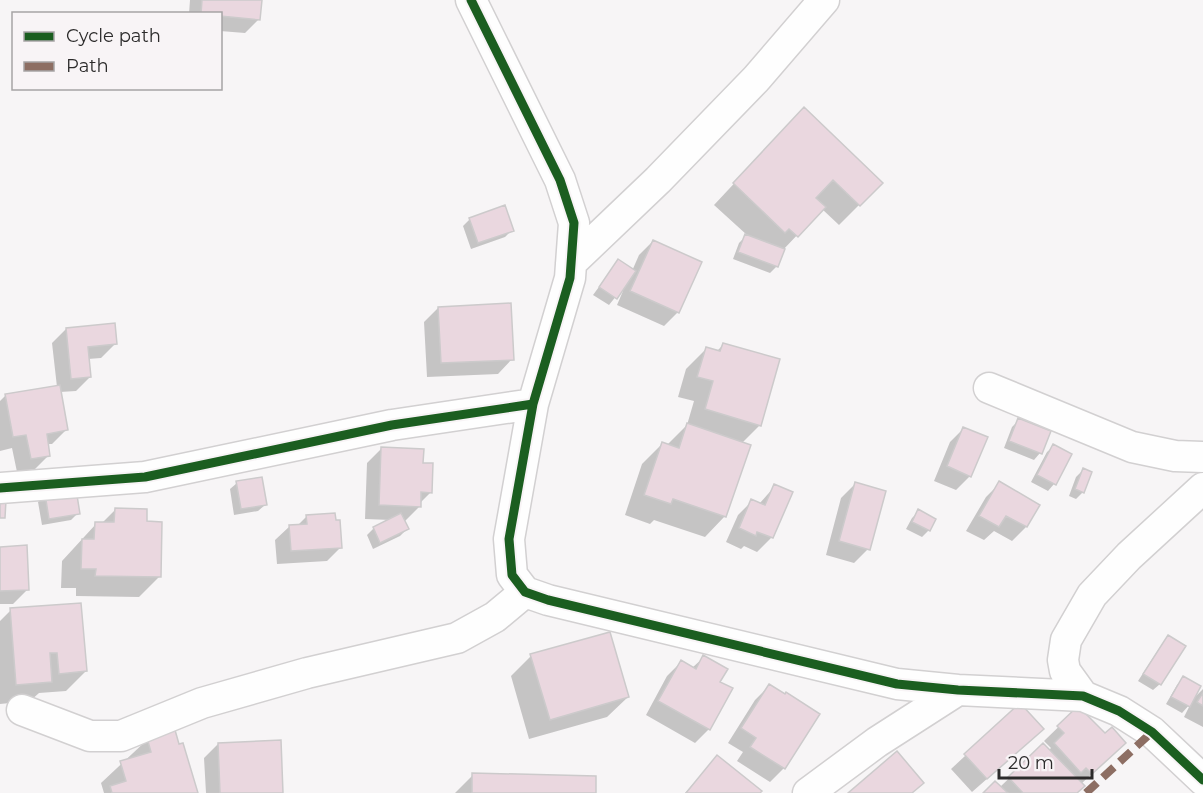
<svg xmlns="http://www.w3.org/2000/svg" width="1203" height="793" viewBox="0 0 1203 793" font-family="Montserrat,sans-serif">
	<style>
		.shadow { fill: #0003 }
		.building { fill: #ead7df; stroke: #cccacb; stroke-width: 1.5 }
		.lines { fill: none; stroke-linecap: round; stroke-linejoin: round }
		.street-casing { stroke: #d2d0d1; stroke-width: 33 }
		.street { stroke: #fefefe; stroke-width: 30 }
		.quiet { stroke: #8d6e63; stroke-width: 8; stroke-dasharray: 15 8; stroke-linecap: butt }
		.cycleway-casing { stroke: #f8f4f6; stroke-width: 13 }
		.cycleway { stroke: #1b5e20; stroke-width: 9 }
	</style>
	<rect width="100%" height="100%" fill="#f7f5f6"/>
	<!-- shadow -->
	<path class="shadow" d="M190 0H261L259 19 245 33 220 31V14H189Z
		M784 130 859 205 839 225 822 209 782 251 777 266 770 273 733 259 739 243 747 235 714 205Z
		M470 219 512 230 505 237 471 249 463 226Z
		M653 241 678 312 664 326 617 305 623 291 621 290 609 305 593 295 618 261 632 271 639 255Z
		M438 308 512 359 498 374 427 377 424 322Z
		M66 329 115 344 101 358 88 359 90 377 76 391 60 392 66 430 52 444H47L49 455 35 469 17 472 12 448 0 451V401L6 395 57 387 52 343Z
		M723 345 760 425 742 443 725 516 705 537 654 520 650 524 625 515 642 464 662 444 667 445 687 425 694 401 678 397 686 369 707 348 717 351Z
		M1019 420 1040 453 1034 460 1004 448 1012 427Z
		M964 428 970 476 956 490 934 481 950 442Z
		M1054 446 1070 455 1054 484 1048 491 1031 482 1047 452Z
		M381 449 421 464 431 492 419 504V507L405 521H403L407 529 400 536 373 549 367 535 373 529 391 520 365 519 367 463Z
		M1083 470 1090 473 1083 492 1076 499 1069 496 1076 477Z
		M237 483 265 505 258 511 234 515 230 489Z
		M1000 483 1038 505 1026 527 1012 541 994 531 984 540 966 531 986 497Z
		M855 484 868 549 854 563 826 555 841 498Z
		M775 486 791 493 771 538 757 552 744 546 741 549 726 542 738 515 752 501 759 504Z
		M45 495 78 513 71 520 42 525 38 502Z
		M115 510 145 522 159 577 139 597 76 596V588H61L62 561 96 524H101Z
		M919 511 934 519 928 531 922 537 906 529 912 518Z
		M307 516 341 547 327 561 277 564 275 540 290 526H297Z
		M0 548 27 590 13 604H0Z
		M11 610 86 671 66 691 39 693 30 701 0 704V621Z
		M1169 637 1160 684 1153 690 1138 681 1162 644Z
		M531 656 628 697 607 717 529 739 511 676Z
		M704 657 718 682 709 729 695 743 646 715 667 676 681 662 692 668Z
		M1184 678 1193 699 1203 689V727L1184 717 1191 703 1182 713 1166 704 1177 685Z
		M769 686 784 768 770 782 737 761 743 752 728 743 755 700Z
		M1020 705 1028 743 972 792 951 769Z
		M1078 708 1104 735 1110 757 1081 784 1076 793H985L1000 787 1043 746 1048 751 1051 748 1044 741Z
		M148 739 196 793H104L101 783Z
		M218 744 282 793H206L204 758Z
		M717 757 758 793H685Z
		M473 775 594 793H455Z"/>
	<!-- building -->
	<path class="building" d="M202 0H262L260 20 220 16V14H201Z
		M804 107 883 183 860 206 833 180 816 198 826 207 798 237 789 229 785 233 733 183Z
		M505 205 514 231 478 243 469 218Z
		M745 234 785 249 778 267 738 252Z
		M653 240 702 262 679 313 630 291Z
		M618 259 636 271 617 299 599 287Z
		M511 303 514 360 441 363 438 307Z
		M115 323 117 344 88 347 91 377 71 379 66 328Z
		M723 343 780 359 761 426 705 409 713 381 697 377 706 347 720 351Z
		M60 385 68 430 47 434 50 456 31 459 26 435 13 437 5 394Z
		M1018 418 1051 431 1042 454 1009 441Z
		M687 423 751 445 726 517 673 499 671 504 644 495 662 442 679 448Z
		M963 427 988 437 971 477 947 466Z
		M1053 444 1072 454 1056 485 1037 475Z
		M381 447 424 449 423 463H433L432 493 421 492V507L379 505Z
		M1083 468 1092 472 1084 493 1075 489Z
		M262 477 267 505 241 509 236 481Z
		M999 481 1040 505 1027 527 1006 516 999 527 979 516Z
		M855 482 886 491 870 550 839 541Z
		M774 484 793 492 773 538 757 532 756 536 739 528 751 499 765 505Z
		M76 489 80 514 49 519 45 494Z
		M0 500H6L5 518H0Z
		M115 508 147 509V521L162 522 161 577 95 576 96 569H81L82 539H94L95 522H114Z
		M918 509 936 519 930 531 912 522Z
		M335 513 336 520H340L342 548 291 551 289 525 307 524 306 515Z
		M401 513 409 529 380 543 373 527Z
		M27 545 29 590 0 591V547Z
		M81 603 87 671 59 674 57 653H50L52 682 16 685 10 608Z
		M610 632 629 697 550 720 530 654Z
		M1168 635 1186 646 1161 685 1143 674Z
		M703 655 728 669 720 682 733 688 710 730 658 701 681 660 696 669Z
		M1183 676 1201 686 1190 707 1171 697Z
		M769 684 785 694 786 692 820 714 785 769 750 747 756 738 741 728Z
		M1203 693V706L1197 702Z
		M1020 703 1044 729 987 779 964 754Z
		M1078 706 1105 733 1112 727 1126 743 1092 774 1086 768 1081 773 1054 743 1064 733 1057 726Z
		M175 730 179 744 183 743 198 793H112L110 786 126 781 120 761 151 752 147 738Z
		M281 740 283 793H220L218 743Z
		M1043 743 1085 786 1077 793H1023L1008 777Z
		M897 751 924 783 912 793H848Z
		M717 755 762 791 760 793H686Z
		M472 773 596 776V793H472Z
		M995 781 1008 793H983Z"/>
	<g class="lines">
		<!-- street casing -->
		<g class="street-casing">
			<path id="street" d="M471 0 560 180 574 223 570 278 533 404 509 539 512 575 525 592 548 600 897 684 958 690 1083 696 1119 711 1152 732 1203 780
				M571 263 658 180 756 79 824 0
				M989 388 1132 447 1175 456 1203 457
				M0 488 145 477 392 425 533 404
				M1083 696 1065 671 1063 660 1066 640 1092 595 1129 556 1203 488
				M22 710 90 736H121L202 703 307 673 457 638 495 617 525 592
				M808 793 877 742 958 690"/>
		</g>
		<!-- street -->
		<use href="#street" class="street"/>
		<!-- quiet -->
		<path class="quiet" d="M1086 793 1152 732"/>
		<!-- cycleway casing -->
		<g class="cycleway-casing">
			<path id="cycleway" d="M471 0 560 180 574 223 570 278 533 404 509 539 512 575 525 592 548 600 897 684 958 690 1083 696 1119 711 1152 732 1203 780
				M0 488 145 477 392 425 533 404"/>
		</g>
		<!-- cycleway -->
		<use href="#cycleway" class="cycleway"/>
	</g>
	<!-- legend -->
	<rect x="12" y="12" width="210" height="78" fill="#f8f4f6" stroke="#a6a4a5" stroke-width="1.5"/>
	<rect x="24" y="32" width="30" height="9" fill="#1b5e20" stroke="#a6a4a5" stroke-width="1.5"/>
	<text x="66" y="42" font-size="18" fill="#2c2b2b">Cycle path</text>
	<rect x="24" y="62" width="30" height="9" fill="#8d6e63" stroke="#a6a4a5" stroke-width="1.5"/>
	<text x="66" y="72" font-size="18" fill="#2c2b2b">Path</text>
	<!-- scale -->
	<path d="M999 769v9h93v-9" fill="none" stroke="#2c2b2b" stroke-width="3"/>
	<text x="1008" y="769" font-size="18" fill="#2c2b2b" stroke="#f8f4f6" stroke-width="4.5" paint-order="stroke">20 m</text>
</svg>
